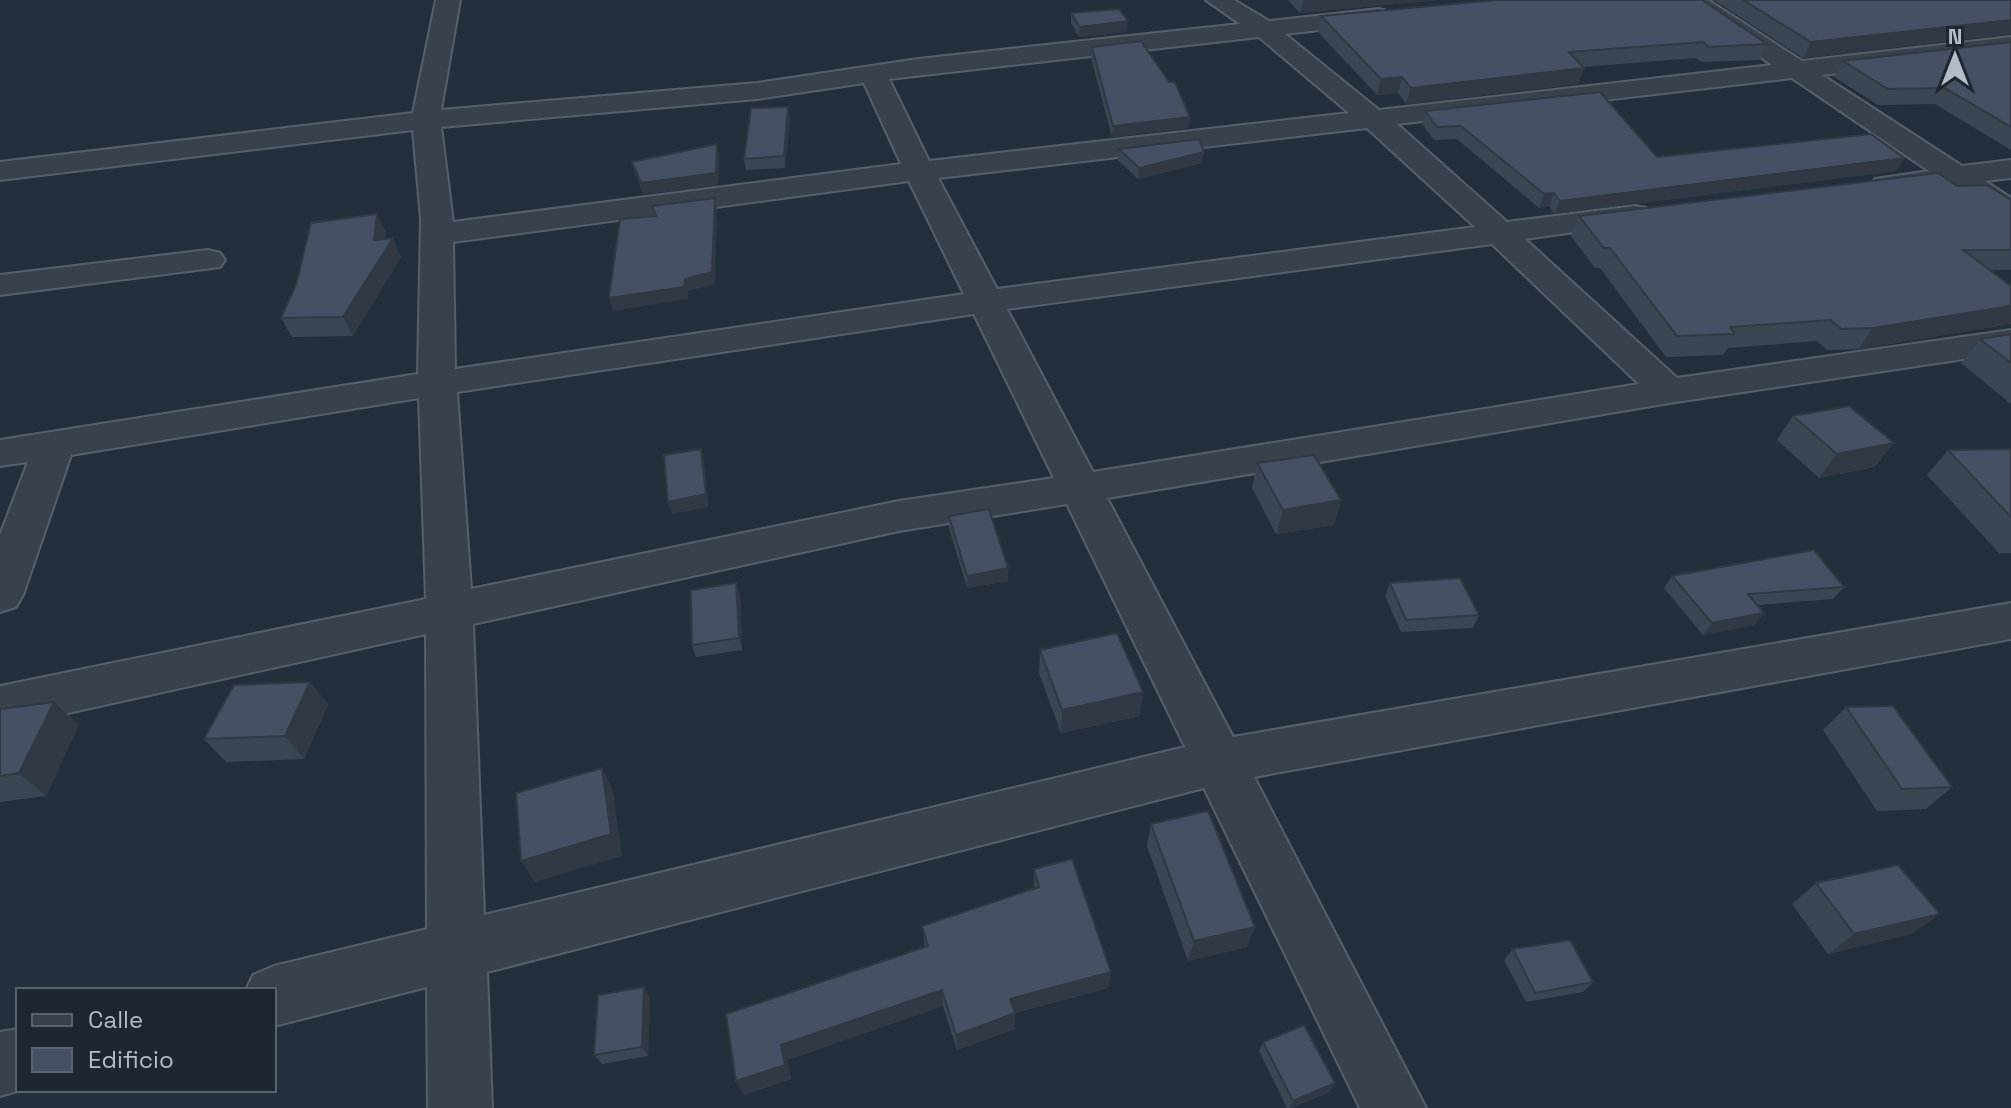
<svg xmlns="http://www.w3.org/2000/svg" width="2011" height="1108" viewBox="0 0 2011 1108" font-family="'Space Grotesk',sans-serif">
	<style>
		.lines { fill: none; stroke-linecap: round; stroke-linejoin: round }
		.street-casing { stroke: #565f6c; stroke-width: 4 }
		.street { fill: #38414e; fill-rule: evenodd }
		.wall { fill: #3b4654 }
		.shaded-wall { fill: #303945 }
		.building { fill: #455162; stroke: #303945; stroke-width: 2 }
	</style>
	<rect width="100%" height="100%" fill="#242f3e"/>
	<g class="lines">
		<!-- street casing -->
		<g class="street-casing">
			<path id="street" d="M436 0H460L441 110 757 83 918 59 1240 24 1206 0H1234L1269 21 1379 9 1387 11 1391 16 1387 21 1379 23 1285 34 1379 110 1772 65 1680 0H1708L1802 61 2011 37V53L1822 75 1962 166 2011 160V178L1985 181 2011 198V221L2000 219 1951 186 1886 194 1875 191 1871 185 1875 179 1929 171 1792 78 1397 124 1507 222 1635 206 1646 208 1651 215 1646 222 1525 239 1677 378 2011 330V352L1669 403 1107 498 1233 737 2011 603V639L1254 777 1426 1108H1360L1204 788 487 972 492 1108H428L427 987 274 1026V990H246L253 975 274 966 427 929 426 634 0 728V686L426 599 419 398 71 455 23 595 16 607 0 612V535L28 462 0 466V440L418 374 421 219 413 130 0 180V162L413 113ZM1259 37 1349 113 929 161 889 79ZM864 83 901 164 453 222 441 127 757 99ZM1367 128 1475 227 997 289 938 178ZM909 181 964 294 455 369 453 242ZM1492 244 1639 384 1093 472 1007 309ZM974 314 1054 478 899 501 471 589 457 392ZM1067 504 1185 747 484 915 473 624 899 531Z
				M208 250 220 253 225 260 220 267 0 295V275Z
				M18 1029V1090H21L0 1096V1032Z"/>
		</g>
		<!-- street -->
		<use href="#street" class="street"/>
	</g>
	<!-- wall -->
	<path class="wall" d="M1288 0H1438L1300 13Z
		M1714 0H2011V34L1803 58Z
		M1071 13 1127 32 1079 37 1071 23Z
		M1321 16 1767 44 1760 60 1702 62 1696 58 1582 67 1584 68 1578 84 1406 104 1398 93 1377 95 1318 32Z
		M2011 42V150L1935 104 1878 105 1834 77 1843 61Z
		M1092 47 1190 117 1188 128 1112 137 1091 58Z
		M1425 111 1657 157 1896 171 1554 214 1549 206 1539 208 1457 139 1434 140 1422 124Z
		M790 118 785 168 746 170 744 159Z
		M717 144 719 156 718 185 644 194 635 173 632 162Z
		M1119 149 1202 163 1138 179 1118 160Z
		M1957 186 2011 200V270H1990L2011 286V324L1859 349 1827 350 1817 341 1728 348 1723 355 1666 357 1600 268H1595L1571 236 1579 216Z
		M386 232 385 238 401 257 353 336 292 337 281 318 296 285Z
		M2011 334V404L1961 363 1980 339Z
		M1793 416 1875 467 1819 478 1777 440Z
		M2011 449V553H1999L1927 475 1948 450Z
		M1257 463 1341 500 1334 525 1276 534 1252 488Z
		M949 516 1008 568V581L967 588 949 528Z
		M1672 576 1844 587 1833 599 1757 605 1755 625 1703 635 1664 588Z
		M1390 583 1479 615 1473 628 1401 632 1385 596Z
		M740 595 742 650 696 657 692 645Z
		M1040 650 1140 716 1061 733 1039 673Z
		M310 682 328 705 304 759 226 762 204 739Z
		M1846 707 1952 787 1926 809 1877 811 1823 730Z
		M0 709 79 725 46 796 0 802Z
		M1151 824 1255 927 1247 947 1188 961 1147 846Z
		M1034 869 1111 972 1108 988 1015 1013V1029L957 1050 943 1006 787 1060 791 1079 743 1095 925 947 922 926 1034 888Z
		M1816 883 1940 914 1911 934 1828 954 1792 904Z
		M1513 949 1593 982 1583 992 1526 1002 1504 960Z
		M650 997 648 1056 602 1064 594 1055Z
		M1263 1042 1335 1083 1329 1092 1291 1108H1287L1259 1051Z"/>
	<!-- shaded-wall -->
	<path class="shaded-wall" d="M1303 0H1438L1300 13Z
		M2011 20V34L1803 58 1811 42Z
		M1128 21 1127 32 1079 37 1080 27Z
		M1584 68 1578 84 1406 104 1411 88Z
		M1402 77 1398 93 1377 95 1381 79Z
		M788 107 790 118 785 168 784 156Z
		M1190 117 1188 128 1112 137 1113 126Z
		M717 144 719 156 718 185 644 194 641 183Z
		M1204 152 1202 163 1138 179 1139 168Z
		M1904 158 1896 171 1554 214 1560 201Z
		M1554 193 1549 206 1539 208 1544 194Z
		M715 198 717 210 715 284 688 291V299L613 311 609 298 685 279Z
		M377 214 386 232 383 253 393 238 401 257 353 336 343 317 374 240Z
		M2011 306V324L1859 349 1873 328Z
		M1894 443 1875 467 1819 478 1837 454Z
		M701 449 704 462 709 507 672 514 668 502Z
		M1341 500 1334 525 1276 534 1283 510Z
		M1008 568V581L967 588V576Z
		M736 583 740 595 742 650 739 638Z
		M1764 613 1755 625 1703 635 1712 623Z
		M310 682 328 705 304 759 285 736Z
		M1143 692 1140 716 1061 733 1062 710Z
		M54 702 79 725 46 796 19 773Z
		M602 768 613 791 622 856 535 882 521 861Z
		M1940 914 1911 934 1828 954 1854 934Z
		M1255 927 1247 947 1188 961 1194 941Z
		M1111 972 1108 988 1010 1014V999Z
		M644 987 650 997 648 1056 642 1047Z
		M942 990 943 1006 787 1060 791 1079 743 1095 736 1081 781 1045Z
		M1015 1013V1029L957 1050 956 1035Z
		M1335 1083 1329 1092 1289 1108 1293 1101Z"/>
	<!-- building -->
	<path class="building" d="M1497 0H1702L1767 44 1709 47 1703 42 1569 52 1584 68 1411 88 1402 77 1381 79 1321 16Z
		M1743 0H2011V20L1811 42Z
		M1119 9 1128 21 1080 27 1071 13Z
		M1141 41 1169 82H1175L1190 117 1113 126 1092 47Z
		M2011 42V127L1945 88 1888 89 1843 61Z
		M1600 92 1657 157 1871 134 1904 158 1560 201 1554 193 1544 194 1461 126 1437 127 1425 111Z
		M788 107 784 156 744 159 751 108Z
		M1199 139 1204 152 1139 168 1119 149Z
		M717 144 716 173 641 183 632 162Z
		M1938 173 1957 186 1987 185 2011 200V250H1963L2011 286V306L1873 328 1841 329 1831 320 1730 327 1735 334 1677 336 1610 248H1604L1579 216Z
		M715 198 712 272 685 279 684 287 609 298 620 219 656 216 652 206Z
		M377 214 374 240 393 238 343 317 281 318 296 285 311 223Z
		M2011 334V363L1980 339Z
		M1849 406 1894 443 1837 454 1793 416Z
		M701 449 706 494 668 502 664 455Z
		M2011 449V517L1948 450Z
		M1314 455 1341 500 1283 510 1257 463Z
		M989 509 1008 568 967 576 949 516Z
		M1814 550 1844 587 1748 594 1764 613 1712 623 1672 576Z
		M1460 578 1479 615 1406 620 1390 583Z
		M736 583 739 638 692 645 691 590Z
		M1117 633 1143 692 1062 710 1040 650Z
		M310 682 285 736 204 739 234 685Z
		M54 702 19 773 0 776V709Z
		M1893 706 1952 787 1902 789 1846 707Z
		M602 768 611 834 521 861 516 793Z
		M1208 811 1255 927 1194 941 1151 824Z
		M1072 859 1111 972 1010 999 1015 1013 956 1035 942 990 781 1045 785 1065 736 1081 726 1014 928 946 922 926 1039 887 1034 869Z
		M1898 865 1940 914 1854 934 1816 883Z
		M1570 940 1593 982 1535 993 1513 949Z
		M644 987 642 1047 594 1055 598 995Z
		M1304 1025 1335 1083 1293 1101 1263 1042Z"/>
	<!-- legend -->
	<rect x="16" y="988" width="260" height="104" fill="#1d2633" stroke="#59626f" stroke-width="2"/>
	<rect x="32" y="1014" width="40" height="12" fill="#38414e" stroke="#59626f" stroke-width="2"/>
	<text x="88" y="1028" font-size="24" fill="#b4bcc9">Calle</text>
	<rect x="32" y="1048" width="40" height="24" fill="#455162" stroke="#59626f" stroke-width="2"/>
	<text x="88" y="1068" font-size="24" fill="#b4bcc9">Edificio</text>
	<!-- north arrow -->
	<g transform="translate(1955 56)" stroke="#1d2633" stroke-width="6" paint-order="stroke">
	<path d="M0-6L14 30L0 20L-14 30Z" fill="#b4bcc9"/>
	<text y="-12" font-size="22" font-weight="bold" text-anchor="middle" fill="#b4bcc9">N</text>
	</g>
</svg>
